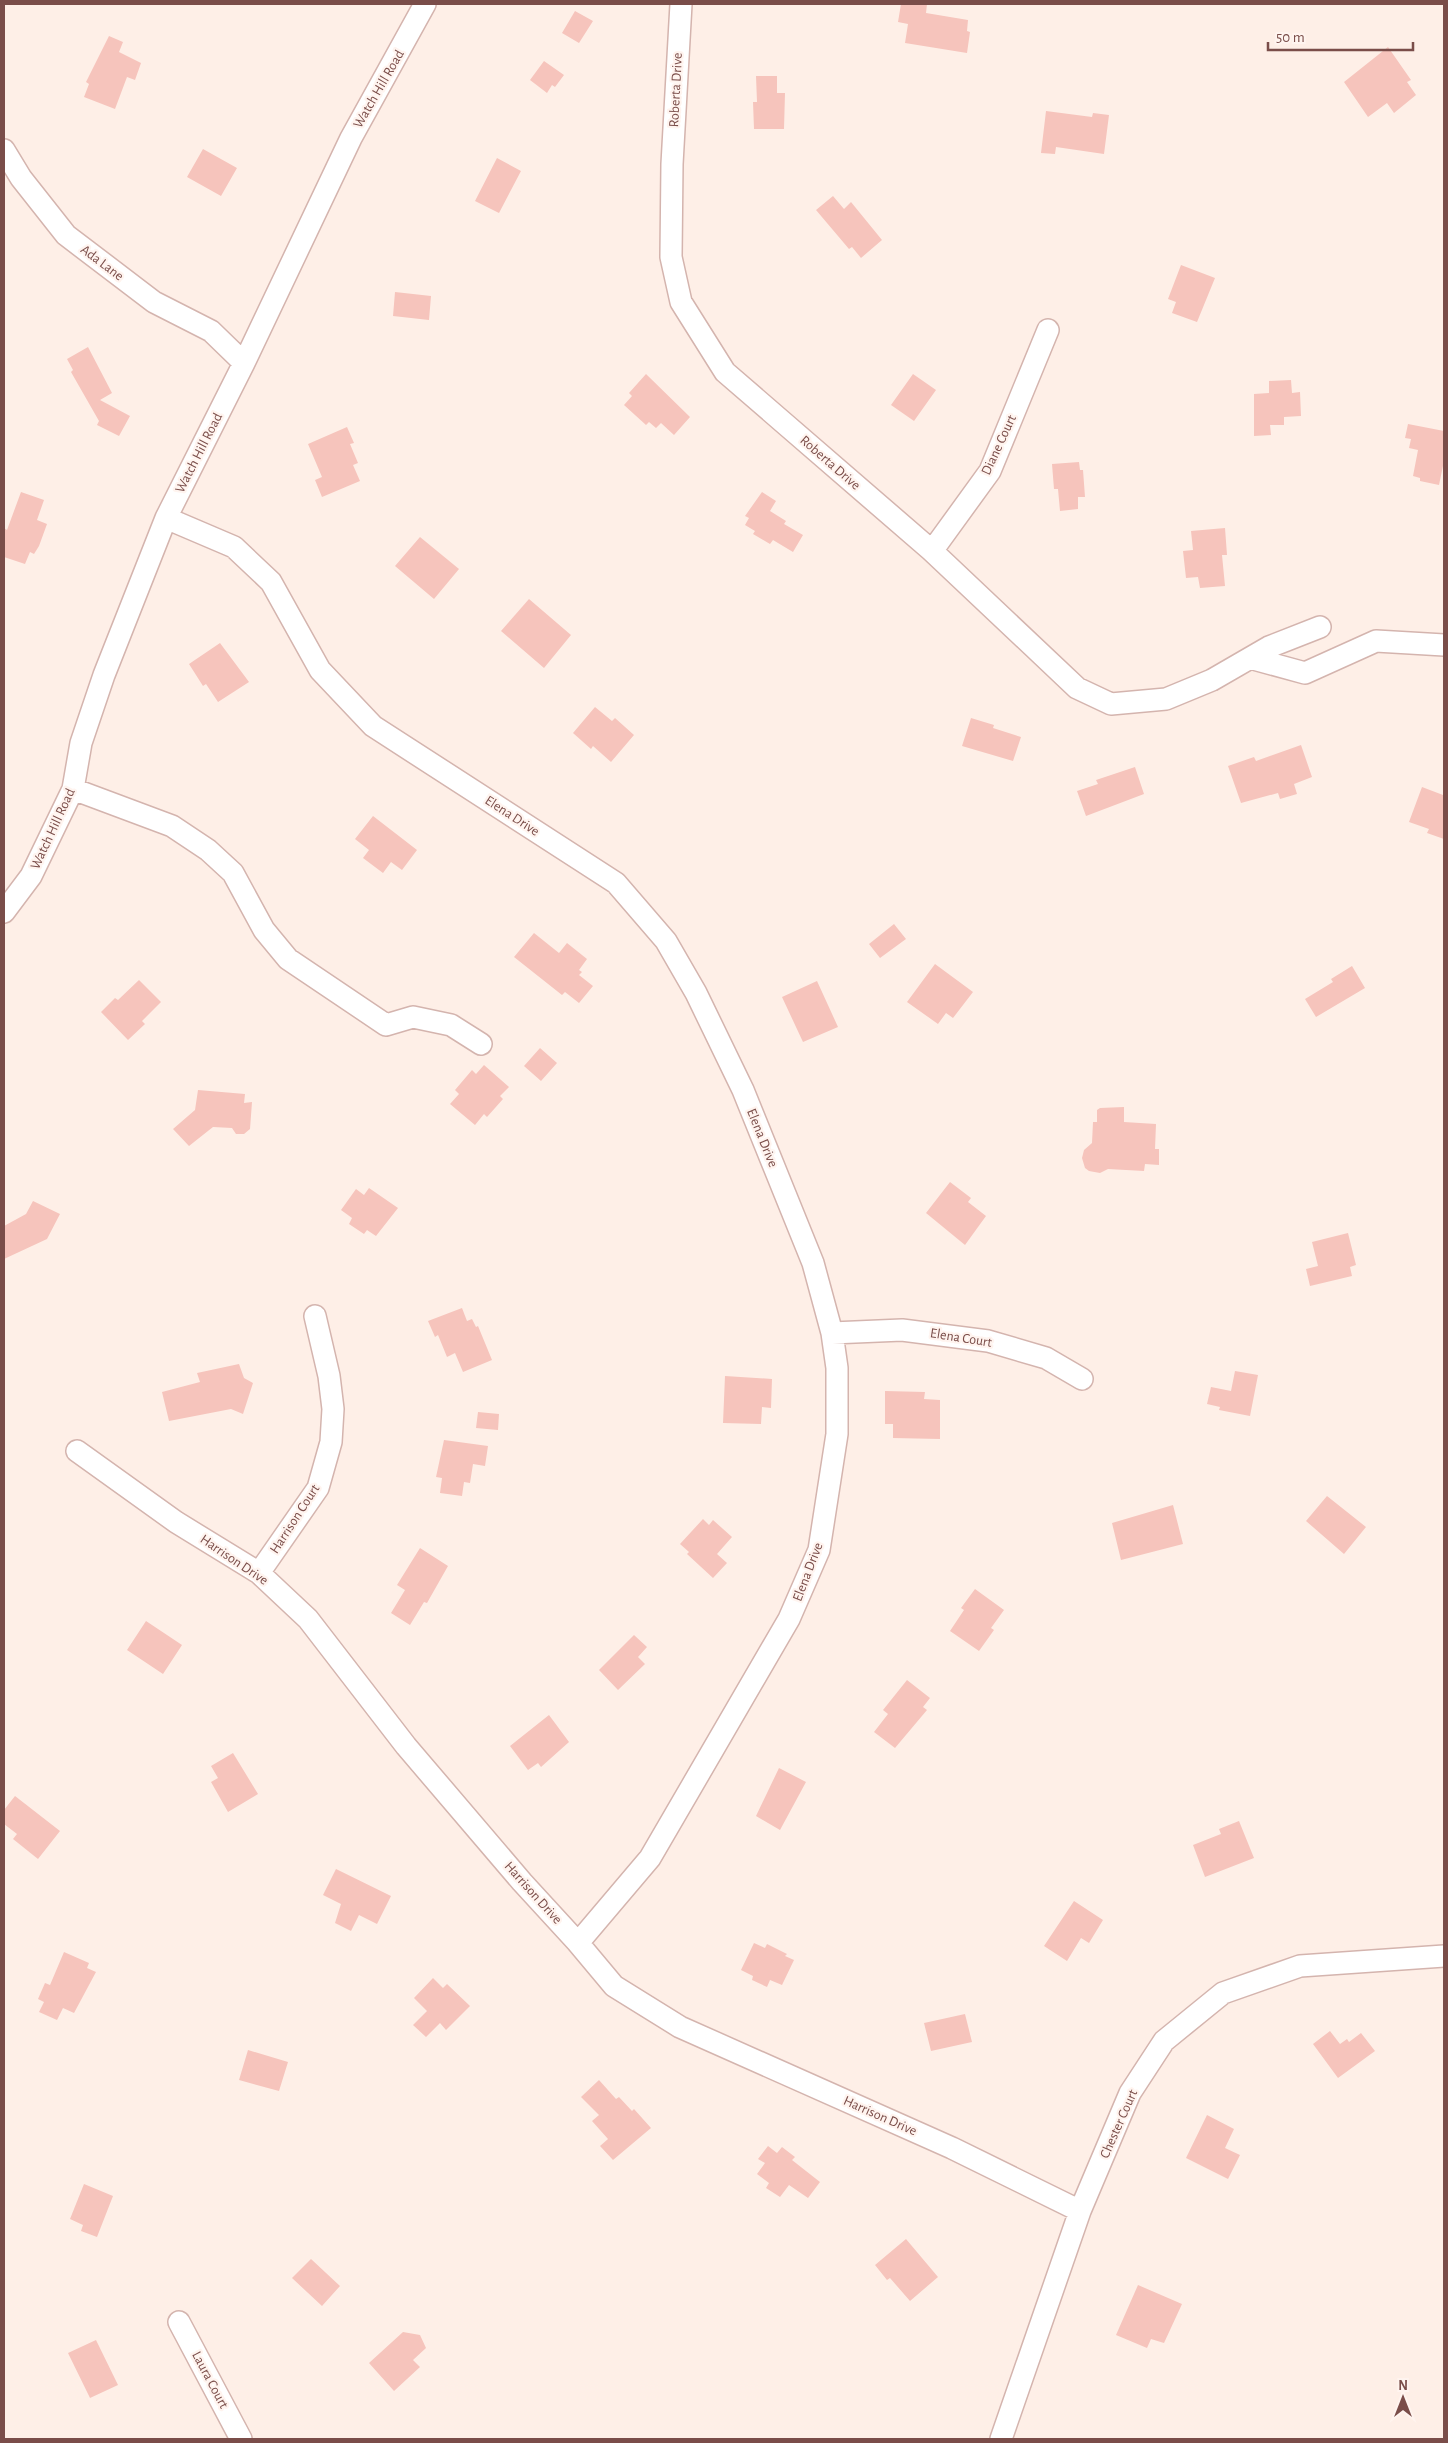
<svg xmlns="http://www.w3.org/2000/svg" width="1448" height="2443" viewBox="0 0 1448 2443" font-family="'Alegreya Sans',sans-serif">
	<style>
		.building { fill: #f6c4bc }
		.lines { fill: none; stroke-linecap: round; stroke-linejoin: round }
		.minor-casing { stroke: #d4b4ae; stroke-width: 24 }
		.minor { stroke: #fff; stroke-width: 21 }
		.labels { text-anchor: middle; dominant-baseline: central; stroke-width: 4.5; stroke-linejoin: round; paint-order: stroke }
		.street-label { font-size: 14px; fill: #7a4d49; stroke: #fff4ef }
	</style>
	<rect width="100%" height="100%" fill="#feefe7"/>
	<!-- building -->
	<path class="building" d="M901 4H927L926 13 968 20 967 31 970 32 967 53 905 43 908 24 898 22Z
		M575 11 593 21 579 43 562 33Z
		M109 36 123 42 119 52 141 63 135 80 127 77 115 109 84 97 89 84 86 82Z
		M1388 47 1411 80 1407 82 1416 95 1394 113 1387 103 1368 117 1344 82Z
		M544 61 564 75 555 87 552 85 547 93 530 80Z
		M756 76H777V93H785L784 129H754L753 102H757Z
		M1046 111 1092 117 1093 113 1109 115 1104 154 1056 147 1055 154 1041 153Z
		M203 149 237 168 221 196 187 177Z
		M497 158 521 171 499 213 475 201Z
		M833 196 844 209 851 202 882 240 861 258 852 247 849 249 816 210Z
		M1181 265 1215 278 1197 322 1172 313 1176 302 1168 299Z
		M395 292 431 296 429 320 393 316Z
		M88 347 112 393 100 400 130 416 119 436 97 425 99 421 71 372 73 370 67 359Z
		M646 374 690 417 674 435 661 423 656 428 649 422 646 425 624 405 632 396 629 393Z
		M913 374 936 390 914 421 891 405Z
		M1291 380 1292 393 1300 392 1301 416 1284 417V425H1270L1271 435 1254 436V394L1269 393V381Z
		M1408 424 1444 431V461L1439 485 1420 481V478L1413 476 1418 450 1409 448 1411 439 1405 438Z
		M347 427 354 443 350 444 358 463 353 465 360 481 322 497 315 480 322 477 308 444Z
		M1079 462 1080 470H1083L1085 497H1078V509L1060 511 1058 489H1054L1052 464Z
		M21 492 44 500 37 520 47 524 39 546 34 554 30 552 25 564 4 557V528L7 530Z
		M762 492 776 501 770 511 786 521 784 524 803 535 793 552 773 540 770 544 753 534 755 531 745 525 749 518 745 516Z
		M1225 528 1227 555H1222L1225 586 1200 588 1198 577 1186 578 1183 551 1193 550 1191 531Z
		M420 537 459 569 434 599 395 566Z
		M529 599 571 635 544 668 501 631Z
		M220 643 249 682 218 702 206 684 203 686 189 664Z
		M595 707 612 721 615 718 634 735 611 762 593 746 591 749 573 733Z
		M971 718 994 725 993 728 1021 737 1013 761 962 746Z
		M1301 745 1312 777 1294 784 1297 794 1280 799 1278 793 1241 803 1228 766 1254 757 1256 761Z
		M1135 767 1144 794 1086 816 1077 791 1098 784 1096 780Z
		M1422 787 1443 795 1444 793V839L1427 833 1429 829 1409 822Z
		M373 816 417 850 402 870 391 862 383 873 363 858 369 850 355 839Z
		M894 924 906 939 880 958 869 944Z
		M534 933 559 953 567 943 587 959 579 970 582 972 579 975 593 986 579 1003 565 992 562 995 514 957Z
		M935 964 973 992 953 1018 946 1013 938 1024 907 1002Z
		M1352 966 1365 988 1316 1017 1305 999 1333 982 1331 979Z
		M139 980 161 1002 142 1021 145 1024 128 1040 101 1012 115 998 118 1000Z
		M817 981 838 1027 803 1042 782 997Z
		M540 1048 557 1063 541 1081 524 1066Z
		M484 1065 509 1087 500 1096 503 1099 487 1117 484 1114 475 1125 450 1104 459 1094 455 1090 472 1070 476 1074Z
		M198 1090 245 1094 244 1103 252 1102 250 1129 244 1134H236L232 1128 213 1127 189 1146 173 1129 195 1110Z
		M1124 1107V1122L1156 1124 1155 1149H1159V1165L1145 1164 1144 1171 1108 1169 1100 1173 1089 1171 1085 1168 1082 1158 1084 1150 1092 1143 1093 1122H1097V1110L1100 1108Z
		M950 1182 971 1198 968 1202 986 1216 965 1245 926 1213Z
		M369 1188 398 1208 376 1236 367 1230 364 1234 349 1224 352 1218 341 1210 356 1189 364 1195Z
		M33 1201 60 1214 47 1239 4 1259V1226L26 1214Z
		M1348 1233 1356 1265 1350 1267 1352 1276 1310 1286 1306 1269 1318 1266 1312 1242Z
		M462 1308 467 1321 472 1319 476 1327 478 1326 492 1360 463 1372 455 1353 447 1357 438 1335 435 1337 428 1321Z
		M239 1364 244 1378 253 1383 243 1414 231 1409 169 1421 162 1392 200 1382 197 1373Z
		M1235 1371 1258 1375 1250 1416 1219 1410 1220 1407 1207 1404 1211 1387 1231 1391Z
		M725 1376 772 1379 771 1408 762 1407 761 1424 723 1423Z
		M885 1391 925 1392 924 1399 940 1400V1439L893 1438V1424H885Z
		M478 1412 499 1414 498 1430 476 1428Z
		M444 1440 488 1446 485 1466 473 1464 470 1483 464 1482 462 1496 440 1493 442 1478 436 1477Z
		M1327 1496 1366 1527 1344 1554 1306 1521Z
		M1173 1505 1183 1544 1121 1560 1112 1523Z
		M703 1519 709 1525 713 1520 732 1537 717 1554 727 1563 713 1578 687 1554 689 1552 680 1544Z
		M420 1548 448 1566 427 1603 424 1602 410 1625 391 1613 405 1590 397 1585Z
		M975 1589 1004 1610 991 1628 994 1630 979 1651 950 1631 964 1610 961 1608Z
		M146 1621 182 1645 163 1674 127 1650Z
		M634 1635 647 1647 638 1657 645 1664 618 1690 599 1670Z
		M907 1680 930 1698 923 1707 927 1710 895 1748 874 1732 888 1714 883 1710Z
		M549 1715 569 1742 541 1767 538 1763 528 1770 510 1746Z
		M233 1753 258 1794 228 1812 211 1782 218 1778 211 1766Z
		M779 1768 806 1782 780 1830 756 1816Z
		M15 1796 60 1831 38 1859 13 1839 17 1834 4 1824V1810Z
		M1239 1821 1254 1858 1205 1877 1193 1845 1221 1834 1219 1829Z
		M336 1869 391 1896 377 1924 359 1915 351 1931 335 1923 341 1904 323 1895Z
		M1074 1901 1103 1920 1089 1943 1081 1938 1067 1961 1044 1946Z
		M754 1943 765 1948 767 1944 787 1954 785 1956 794 1960 782 1985 770 1980 767 1987 752 1980 753 1976 741 1970Z
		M64 1952 89 1963 87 1968 96 1972 74 2013 63 2008 57 2020 39 2012 44 2002 38 1999 45 1983 50 1985Z
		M433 1978 443 1988 447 1984 470 2006 446 2030 440 2023 426 2037 413 2025 427 2011 414 1998Z
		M965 2014 972 2042 931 2051 924 2023Z
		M1330 2031 1340 2044 1347 2039 1349 2042 1361 2033 1375 2051 1338 2078 1313 2044Z
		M248 2050 288 2062 279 2091 239 2080Z
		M599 2080 616 2099 619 2097 632 2111 634 2109 651 2128 613 2160 600 2146 608 2139 592 2121 599 2115 581 2097Z
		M1207 2115 1234 2129 1225 2148 1240 2155 1228 2179 1186 2158Z
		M768 2146 777 2153 782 2147 795 2157 792 2160 820 2182 808 2198 789 2185 780 2197 766 2188 769 2183 757 2174 765 2163 758 2159Z
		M84 2184 113 2196 97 2237 81 2231 83 2225 70 2219Z
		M906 2239 938 2277 910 2301 890 2278 887 2280 875 2265Z
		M311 2259 340 2286 322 2306 292 2278Z
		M1138 2285 1182 2304 1164 2343 1151 2339 1147 2348 1116 2335Z
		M403 2332 420 2335 426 2348 413 2360 420 2367 394 2391 369 2363Z
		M96 2340 118 2385 90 2398 68 2353Z"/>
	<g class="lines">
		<!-- minor casing -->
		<g class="minor-casing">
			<path id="minor" d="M681 4 672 164 671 257 681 302 725 372 932 551 1077 688 1111 704 1166 699 1212 680 1269 647 1320 627
				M4 150 21 178 66 235 154 302 211 331 244 363
				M166 518 234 547 271 582 320 670 373 726 616 883 666 941 696 993 743 1090 813 1263 832 1333 837 1368V1434L819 1550 789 1619 650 1858 578 1943
				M932 551 990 471 1048 330
				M1250 658 1305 673 1376 641 1444 645
				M73 789 172 826 208 850 233 873 264 930 288 959 386 1025 413 1017 451 1025 481 1044
				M4 912 31 876 73 789 81 743 104 675 166 518 244 363 351 138 425 4
				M832 1333 902 1330 988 1341 1046 1358 1082 1379
				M77 1451 176 1522 259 1573 308 1619 406 1746 522 1882 578 1943 614 1986 680 2027 952 2148 1080 2211
				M259 1573 318 1488 331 1442 333 1409 329 1376 315 1316
				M179 2322 241 2439
				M1001 2439 1080 2211 1130 2093 1164 2041 1223 1993 1300 1966 1444 1956"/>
		</g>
		<!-- minor -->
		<use href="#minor" class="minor"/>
	</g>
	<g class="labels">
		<!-- street labels -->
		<g class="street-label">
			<text transform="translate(379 89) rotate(-60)">Watch Hill Road</text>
			<text transform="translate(676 90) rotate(-87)">Roberta Drive</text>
			<text transform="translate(102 263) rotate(37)">Ada Lane</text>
			<text transform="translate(999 445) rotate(-65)">Diane Court</text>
			<text transform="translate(199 453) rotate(-63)">Watch Hill Road</text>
			<text transform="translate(830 463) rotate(41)">Roberta Drive</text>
			<text transform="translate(512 816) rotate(33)">Elena Drive</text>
			<text transform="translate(53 829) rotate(-65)">Watch Hill Road</text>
			<text transform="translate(762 1138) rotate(68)">Elena Drive</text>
			<text transform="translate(961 1338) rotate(9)">Elena Court</text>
			<text transform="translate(295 1519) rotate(-57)">Harrison Court</text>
			<text transform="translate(234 1560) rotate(34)">Harrison Drive</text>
			<text transform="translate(808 1572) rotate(-69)">Elena Drive</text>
			<text transform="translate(533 1893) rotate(48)">Harrison Drive</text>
			<text transform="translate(880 2116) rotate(24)">Harrison Drive</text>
			<text transform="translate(1119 2124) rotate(-66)">Chester Court</text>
			<text transform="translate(210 2380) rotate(62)">Laura Court</text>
		</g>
	</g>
	<!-- border -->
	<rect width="1448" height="2443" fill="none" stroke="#7a4d49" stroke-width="10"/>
	<!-- north arrow -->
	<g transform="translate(1403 2398)" stroke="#fff4ef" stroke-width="4" paint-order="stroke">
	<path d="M0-4L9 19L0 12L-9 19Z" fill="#7a4d49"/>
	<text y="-8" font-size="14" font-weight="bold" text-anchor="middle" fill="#7a4d49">N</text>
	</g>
	<!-- scale -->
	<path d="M1268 42v8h145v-8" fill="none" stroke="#7a4d49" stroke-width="2.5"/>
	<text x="1276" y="42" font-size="15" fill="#7a4d49" stroke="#fff4ef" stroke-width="4" paint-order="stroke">50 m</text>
</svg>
